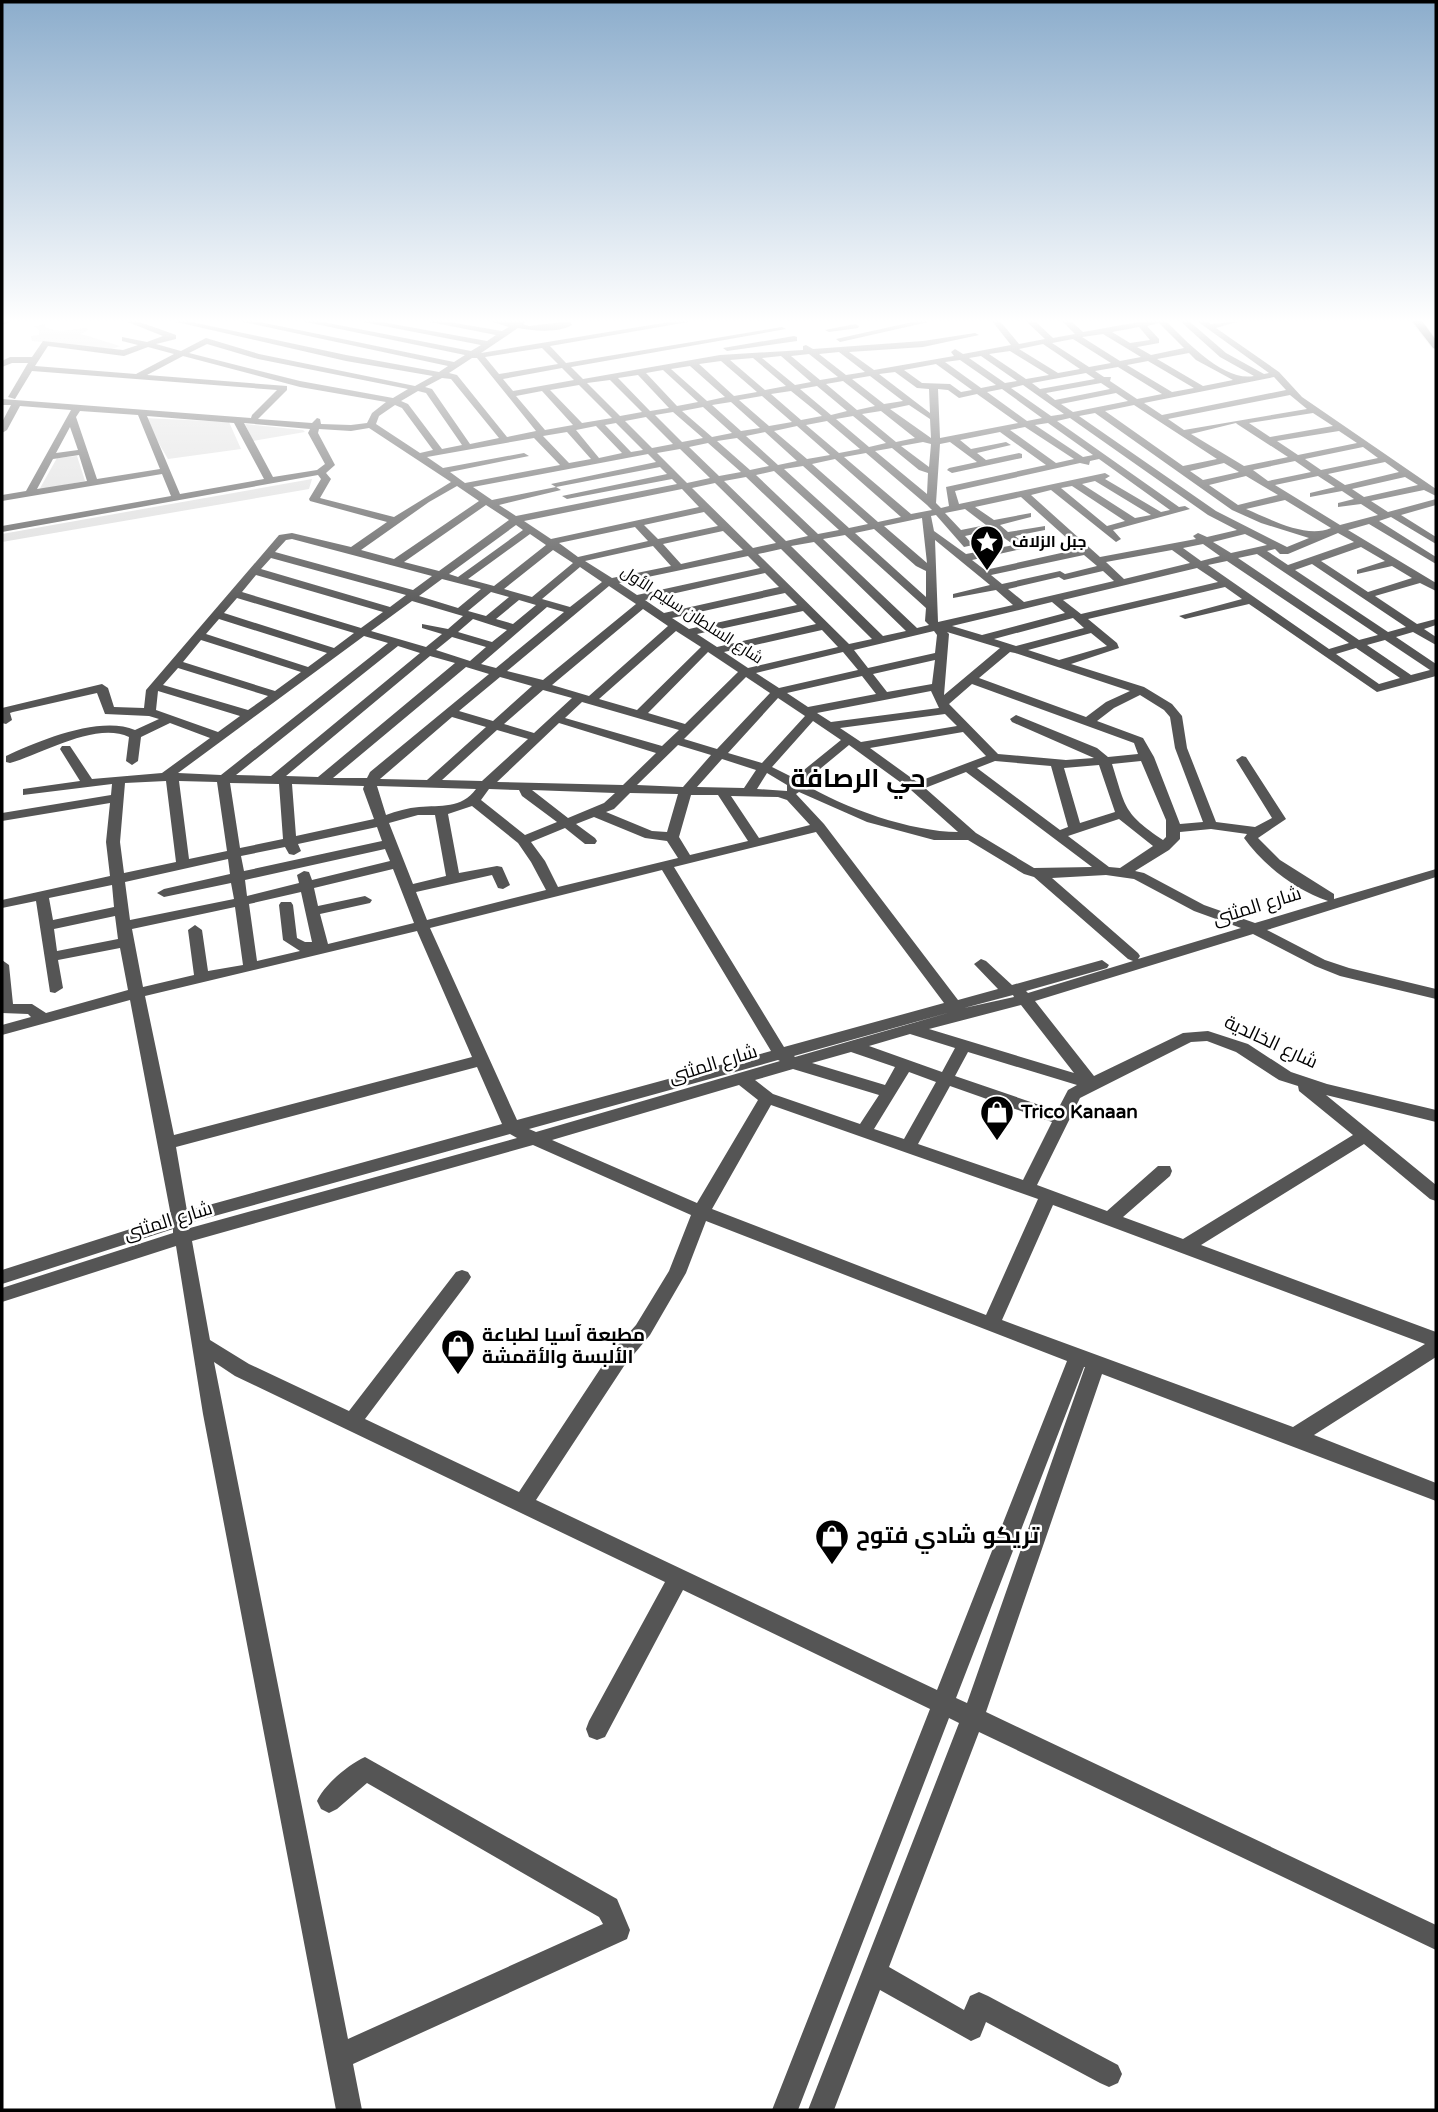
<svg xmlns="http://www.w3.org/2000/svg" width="1438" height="2112" viewBox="0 0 1438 2112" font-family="'Varela Round',Cairo,sans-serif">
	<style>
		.green { fill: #dcdcdc }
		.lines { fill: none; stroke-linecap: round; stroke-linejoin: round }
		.major-casing { stroke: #dbdbdb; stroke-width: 2 }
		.minor { fill: #555; fill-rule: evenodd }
		.major { fill: #000; fill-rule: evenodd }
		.labels { text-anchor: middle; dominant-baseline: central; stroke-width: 5; stroke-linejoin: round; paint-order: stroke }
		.far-poi-label { font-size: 16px; font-weight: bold; fill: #000; stroke: #fff; text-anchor: start }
		.far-street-label { font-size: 16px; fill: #000; stroke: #fff }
		.street-label { font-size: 19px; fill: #000; stroke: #fff }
		.poi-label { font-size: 19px; font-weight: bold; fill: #000; stroke: #fff; text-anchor: start }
		.near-poi-label { font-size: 23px; font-weight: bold; fill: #000; stroke: #fff; text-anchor: start }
		.district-label { font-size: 26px; font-weight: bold; fill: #000; stroke: #fff }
	</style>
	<rect width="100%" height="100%" fill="#fff"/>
	<!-- green -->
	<path class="green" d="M45 324 46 328 60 331 86 328 88 330 81 334 120 346 112 349 32 341 31 336 39 335V330L34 326Z
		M144 418 229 422 241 449 168 459Z
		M245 424 303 430 305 432 253 441Z
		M77 456 85 481 39 490 57 458Z
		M312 479 309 489 2 542V534Z"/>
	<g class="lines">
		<!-- major casing -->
		<g class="major-casing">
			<path id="major" d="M1412 321H1422L1436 340V349L1433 348Z"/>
		</g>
		<!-- minor -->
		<path class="minor" d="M2 321H13L2 325Z
			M125 321H137L176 335V339L156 344 181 351 206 338 259 354 415 386 433 376 346 361 172 321H187L346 355 439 372 448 366 239 321H255L454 362 465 355 301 321H318L471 351 481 345 358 321H376L487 341 496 335 425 321H443L502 331 509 327 489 321H527L523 324 529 326 570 321 572 325C559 333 533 331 518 328L481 353 675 321H694L550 346 566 363 782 327 786 329 571 367 583 379 720 355 803 350V346L806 345 813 349 923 341 975 333 979 335 923 347 849 352 874 370 954 356 951 352 955 349 963 354 1011 345 992 321H1000L1019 344 1045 339 1026 321H1035L1053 338 1075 334 1062 321H1071L1083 332 1144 321H1166C1186 341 1224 382 1254 376L1220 357 1180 321H1189L1226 353 1264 374 1269 373 1197 321H1206L1211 324 1240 321 1216 328 1279 372 1302 397 1436 489V496L1424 490 1371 501 1388 512 1436 499V505L1401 515 1436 537V544L1391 517 1379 521 1436 557V564L1369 524 1348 530 1436 583V591L1420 583 1375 596 1417 624 1436 619V625L1424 629 1436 637V645L1413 632 1396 637 1436 664V676L1377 692 1249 604 1185 619 1179 616 1242 599 1225 587 1088 619 1117 643 1119 648 1071 664 1144 687 1172 704 1182 716 1187 748 1216 822 1255 827 1272 818 1236 760 1242 756 1246 757 1286 819 1258 838 1280 860 1334 894V899L1436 869V877L1267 930 1325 960 1349 968 1436 989V999L1340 976 1315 966 1253 934 1035 1001 1094 1076 1183 1033 1208 1031 1248 1044 1291 1072 1327 1084 1436 1110V1122L1326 1095 1436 1185V1201L1430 1199 1364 1144 1201 1245 1436 1332V1357L1314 1435 1436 1483V1501L1102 1374 986 1712 1436 1925V1950L979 1732 889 1967 964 2010 970 1996 979 1992 988 1996 1118 2065 1122 2074 1118 2083 1109 2087 1100 2083 986 2022 980 2037 971 2041 880 1990 834 2110H808L959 1723 949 1718 798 2110H772L930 1709 683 1590 605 1737 597 1740 589 1737 586 1729 589 1721 665 1582 235 1376 214 1362 348 2039 603 1924 599 1917 367 1783 337 1809 329 1813 321 1809 317 1801C324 1785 349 1764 365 1757L617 1899 630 1930 627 1939 353 2064 362 2110H336L203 1414 176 1246 2 1302V1288L173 1233V1229L2 1284V1270L171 1216 130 1000 2 1035V1025L31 1017 28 1014 2 1013V960L9 965 13 1004H32L46 1013 128 990 120 948 58 960 63 988 55 993 50 992 36 901 2 908V900L110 876 106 842 110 803 2 821V813L111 795 112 784 23 795V789L80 781 60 749 62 746H70L92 779 162 773 210 738 170 723 141 737 138 761 132 765 126 761 129 737C96 721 42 754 10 763L6 762V756C38 741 100 715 135 730L159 719 149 716 105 714 97 693 13 712 10 713 12 720 6 724 2 723V708L102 684 108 688 114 707 144 708 146 690 279 535 292 533 351 547 387 522 310 501 309 499 321 479 318 475 2 532V526L171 496 162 474 2 501V495L26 491 71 410 20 406 7 430 2 433V422L11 405H2V399L251 418 252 415 277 390 32 371 15 399 8 397 28 363H12L2 367V361L10 357H32L43 341 123 350 138 345 122 341V337L147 342 163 336ZM1159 323 1184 348 1151 355 1137 347 1159 343V339L1147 326ZM1139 327 1150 340 1130 343 1112 332ZM1103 334 1141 357 1120 361 1082 337ZM1073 339 1111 363 1089 367 1052 343ZM207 344 258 359 408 389 393 398 300 381 189 353ZM1043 344 1080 369 1058 373 1019 349ZM48 346 124 356 148 347 174 354 136 374 35 366ZM542 348 558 364 499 374 485 357ZM1010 351 1049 375 1026 379 989 354ZM839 352 865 372 846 375 819 354ZM1189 353 1196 360 1233 380 1203 386 1157 359ZM809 354 838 377 820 380 791 356ZM183 356 300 387 386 402 372 413 367 423 351 425 321 424 320 419 317 418 312 423 258 419 287 390V386L147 375ZM781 356 811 382 795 385 762 358ZM981 356 1017 381 1005 383 969 358ZM472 358H477L536 431 507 437 457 375 449 373ZM753 358 786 386 765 390 730 360ZM960 360 996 385 981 388 945 362ZM721 361 757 392 734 396 699 364ZM1148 361 1194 388 1172 392 1127 365ZM936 364 972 390 961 392 950 384 922 383 904 370ZM690 366 725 397 707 401 671 369ZM1118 367 1162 394 1137 399 1110 381 1111 377H1104L1095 371ZM562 368 574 380 513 391 503 379ZM663 370 698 402 677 406 646 373ZM895 372 917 388 929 389 930 413 879 374ZM1086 373 1095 379 1040 389 1032 383ZM638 375 669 408 650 411 618 378ZM870 376 903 401 884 404 852 379ZM1274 377 1286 390 1162 415 1144 403ZM442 378 451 379 499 438 470 444 432 389 425 387ZM610 380 642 412 620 416 587 383ZM843 381 875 406 857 410 826 384ZM1101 383 1110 389 1055 400 1046 393ZM579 385 612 418 582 423 550 390ZM1023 385 1064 414 1051 416 1011 388ZM817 386 847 411 831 415 800 389ZM938 389 948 390 959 398 977 394 1018 423 940 438ZM1002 389 1042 418 1027 421 987 392ZM418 391 426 393 462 445 442 449 408 404 401 401ZM542 391 573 425 545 430 516 396ZM791 391 822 416 801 420 771 394ZM1116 393 1128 401 1073 412 1061 404ZM1290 395 1307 409 1184 430 1168 419ZM762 396 792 422 769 426 739 400ZM731 402 760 428 741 431 712 405ZM395 405 402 408 433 450 420 453 376 424 379 416ZM909 405 930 419 931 438 890 409ZM1134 405 1217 459 1183 466 1105 411ZM703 407 732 433 712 437 682 411ZM80 411 138 415 160 469 97 479 76 417ZM881 411 915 438 896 442 862 414ZM673 412 703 438 682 442 655 415ZM1095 413 1232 510 1261 523 1309 538 1287 547 1216 511 1079 416ZM1313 413 1333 426 1270 437 1249 423ZM147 416 234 423 264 479 180 494ZM853 416 886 443 869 447 836 419ZM646 417 673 444 652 448 625 421ZM1070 418 1208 515 1237 530 1207 537 1198 533 1193 536 1196 539 1100 557 1031 495 1051 490 1116 542 1121 539 1113 530 1190 509 1185 506 1179 507 1057 421ZM827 421 860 449 839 453 806 425ZM244 423 310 429 308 433 325 464 317 470 273 477ZM616 423 643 450 631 452 605 425ZM1048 423 1093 455 1083 457 1035 425ZM1236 423 1237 424 1288 457 1244 466 1191 434ZM596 426 622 453 599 458 576 430ZM797 426 830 455 807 459 774 431ZM70 427 78 450 56 453ZM1025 427 1074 459 1056 463 1010 430ZM369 428 451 482 394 517 320 498 331 479 326 473 335 465 318 433 319 429 351 431ZM1339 431 1357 443 1298 455 1277 441ZM567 432 591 459 569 463 543 436ZM765 432 797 461 778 465 746 436ZM1000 432 1046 465 946 487 949 506 941 508 936 503 940 444 950 442 977 462 949 468 947 470 952 473 1022 458V454L1019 453 986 460 977 453 1011 445 1006 442 971 449 960 440ZM534 438 560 465 465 483 450 472 529 456 524 453 443 468 427 457ZM737 438 769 466 750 470 717 441ZM923 442 931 444 929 467 901 446ZM708 443 741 472 719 476 689 447ZM1363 447 1378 458 1321 470 1305 459ZM892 448 919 470 928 473 927 494 875 451ZM680 449 710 478 687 483 657 453ZM866 453 927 505 932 510 911 514 844 457ZM648 454 656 462 551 484 556 487 660 467 667 474 562 496 567 499 672 479 677 484 516 516 499 505 561 490 556 487 492 500 473 487ZM79 455 87 481 37 489 53 459ZM835 459 901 517 878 522 812 464ZM1099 459 1170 510 1161 512 1105 479 1110 476 1105 473 959 504 955 491 1080 463 1089 465 1090 461ZM1295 461 1311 472 1268 481 1253 470ZM1385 462 1399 472 1345 485 1328 474ZM1224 463 1239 472 1203 480 1190 471ZM803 466 868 524 849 528 784 469ZM774 471 839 530 818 534 756 475ZM1246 476 1278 495 1238 505 1209 485ZM1318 476 1335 487 1310 493V497L1342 491 1354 499 1338 503V507L1361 504 1378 515 1340 525 1275 485ZM746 477 808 536 786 541 724 481ZM1405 477 1418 485 1364 497 1352 489ZM1095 481 1151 515 1135 518 1082 484ZM715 483 776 543 753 548 692 488ZM457 486 479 501 394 559 361 550 429 502ZM1072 486 1125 521 1107 526 1061 488ZM682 489 699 507 551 539 524 521ZM1021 497 1079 549 985 570 972 560 1053 542 1048 539 1024 543 1015 536 1045 530V526L1008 532 1000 525 1031 517V513L994 520 975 507ZM1285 500 1331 528C1306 539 1270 519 1246 509ZM486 505 509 520 439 571 404 562ZM965 509 986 525 961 530 945 513ZM704 512 718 526 658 539 644 525ZM936 515 964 547 973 545 965 536 993 530 1014 545 966 554 934 531 931 516ZM922 518 927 563 884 526ZM516 525 523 530 458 577 449 574ZM635 527 648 541 578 557 559 543ZM874 529 916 566 926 571V597L855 533ZM723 531 743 550 681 564 663 544ZM1338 533 1354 542 1288 565 1267 551 1275 549 1280 554H1288ZM530 534 546 545 494 586 468 579ZM1245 534 1267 545 1231 553 1213 542ZM845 535 926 608 925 621 929 625 917 628 823 539ZM292 539 432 576 413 590 275 552 286 540ZM935 540 990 585 953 594V598L996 590 1013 605 938 622ZM814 542 906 631 883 636 791 546ZM1203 544 1220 556 1201 561 1183 548ZM653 546 671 566 612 578 585 561ZM1361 547 1385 561 1357 570V574L1392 566 1412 578 1368 592 1321 561ZM781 549 872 639 849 644 758 554ZM553 550 573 563 532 597 504 589ZM1172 550 1190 563 1124 579 1106 562ZM1257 554 1378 635 1359 640 1238 558ZM1084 555 1097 566 1065 574 1060 571 1002 584 991 575ZM748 556 760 568 637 595 619 583ZM271 558 406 595 390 607 261 569ZM1227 561 1349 643 1329 649 1208 565ZM1312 564 1406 627 1388 632 1295 570ZM580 567 602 582 570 607 542 599ZM1197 568 1218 582 1081 614 1063 600ZM1103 571 1114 581 1024 602 1008 589 1059 577 1064 580ZM765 573 779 587 664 613 645 600ZM256 575 383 612 361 628 242 592ZM442 579 481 589 458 608 419 596ZM609 586 636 604 543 680 507 671ZM491 592 509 597 486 616 468 611ZM785 593 797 605 689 629 672 618ZM237 598 354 633 334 648 224 613ZM519 600 536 605 513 624 496 619ZM412 601 456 614 463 616 448 629 422 624V628L442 634 426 647 371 631ZM1052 602 1065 613 982 635 952 626ZM547 607 564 612 496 668 481 664ZM643 609 668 626 589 696 552 685ZM803 611 816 624 717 647 697 634ZM1073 618 1084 628 1016 646 994 639ZM219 619 327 653 308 667 206 634ZM473 619 507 630 492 642 458 632ZM822 630 838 647 748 668 724 652ZM676 631 701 647 637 710 599 699ZM934 631 937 635 935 653 868 668 854 650ZM947 632 1000 648 944 695 949 634ZM1091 633 1107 646 1059 660 1028 650ZM364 636 388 643 221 775 178 773ZM452 637 486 647 470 661 436 650ZM201 640 301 672 275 691 183 662ZM1385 640 1430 670 1411 675 1367 645ZM398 646 420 653 271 776 236 775ZM1356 648 1400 678 1379 684 1336 654ZM708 652 738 672 685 724 648 713ZM843 652 858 670 779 688 756 673ZM1010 652 1015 653 1130 691 1106 702 1086 717 979 678ZM430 656 455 663 318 777 286 776ZM935 660 932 684 887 692 873 674ZM466 667 489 674 370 772 367 778H333ZM178 668 268 696 248 710 163 685ZM862 676 876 694 808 707 787 693ZM500 677 532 686 493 721 459 711ZM746 677 770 693 717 749 684 739ZM972 684 1134 743 1138 754 1108 757 1097 748 1016 715 1010 719 1012 722 1094 758 1066 760 998 754 949 704ZM543 690 572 698 534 733 504 724ZM158 691 240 716 218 732 156 710ZM931 691 939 708 831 722 817 713ZM1140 695 1164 710 1170 717 1175 748 1203 822 1180 824 1154 757 1143 738 1097 721 1114 708ZM778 698 805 716 762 763 728 753ZM582 702 679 730 662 746 565 718ZM945 714 957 726 861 742 840 728ZM452 717 486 727 427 780 380 779ZM813 721 841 740 794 778 772 767ZM559 723 656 753 623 785 497 782ZM497 730 528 739 482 781 442 780ZM963 732 986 756 917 782 870 748ZM678 745 711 755 683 787 637 785ZM849 745 911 790 958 832C912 832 843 808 803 783ZM722 759 756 770 744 788 697 787ZM995 761 1051 766 1068 827 1060 830 977 768ZM1141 761 1166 820V837L1163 840C1123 813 1126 808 1112 764ZM1099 765 1115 812 1080 823 1064 768ZM966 772 1092 867 1034 868 976 833 925 788ZM767 773 787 785V791L757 789ZM166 781 176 862 124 873 120 842 125 783ZM179 781 217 782 227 851 189 859ZM230 783 279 784 283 839 240 848ZM292 784 364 786 363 789 374 819 296 836ZM377 786 476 789C461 809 441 805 419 807 408 808 396 811 386 815ZM489 789 519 790 522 796 557 822 525 835 481 800ZM532 790 615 793 604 803 568 818ZM799 792 867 822 934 840H968L1024 874 1034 877 1128 959 1133 961 1028 993 1026 991 1107 968 1109 965 1102 960 1012 985 986 961 981 959 974 964 998 989 958 1000 824 824 796 794ZM630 793 678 794 667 832 652 831 606 812 614 809ZM691 795H718L748 841 690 855 679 837ZM731 796 778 797 787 800 810 825 759 838ZM472 806 518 843 531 862 546 890 427 920 416 892 492 875 498 888 503 889 510 885 502 867 497 866 459 873 448 814ZM418 815H435L446 876 413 884 389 823ZM594 817 645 838 667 841 678 858 558 887 545 861 531 842 565 828 585 844H595L597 841 595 838 576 824ZM1119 819 1153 846 1120 868 1109 867 1068 836ZM377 827 382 841 244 871 241 856 285 847 289 854 294 855 301 851 298 844ZM1211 829 1247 834 1244 838C1263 865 1297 891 1328 901L1255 923 1204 905 1144 873 1135 871 1169 850 1180 839V832ZM816 832 944 1003 784 1047 674 867ZM385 849 390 861 312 880 309 872 304 871 297 875 299 883 247 896 245 880ZM228 859 230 874 164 889 157 893 164 897 231 883 234 899 130 920 125 882ZM393 869 414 923 328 944 320 914 370 903 372 900 365 896 318 906 314 888ZM662 870 771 1051 517 1120 430 928ZM1106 875 1134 879 1194 911 1241 928 1138 959 1140 956 1138 953 1052 878ZM112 885 114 907 53 920 49 898ZM301 892 312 942H305L297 938 293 905 291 902H281L279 905 283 940 300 951 257 961 249 904ZM235 907 243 965 208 971 202 930 195 925 188 930 194 975 143 987 132 929ZM115 916 118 939 57 951 54 929ZM417 931 472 1057 174 1135 145 996ZM1013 995 1014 997 964 1008ZM1021 1005 1074 1073 929 1029ZM951 1012 795 1057 794 1056ZM910 1034 955 1048 942 1072 869 1046ZM1207 1041 1236 1052 1279 1080 1298 1086 1299 1091 1353 1135 1183 1239 1123 1217 1170 1176 1172 1171 1170 1166H1158L1107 1211 1037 1185 1080 1098 1191 1042ZM851 1052 895 1067 885 1085 812 1063ZM968 1052 1077 1085 1068 1090 1057 1111 955 1076ZM778 1060 780 1061 536 1132 529 1129ZM477 1067 502 1124 187 1211 176 1147ZM793 1069 879 1095 860 1124 773 1094 755 1080ZM909 1072 936 1082 904 1139 874 1129ZM739 1085 758 1100 697 1203 552 1140ZM950 1086 1052 1122 1023 1180 918 1144ZM771 1105 1038 1199 986 1315 712 1209ZM510 1134 517 1138 190 1228 189 1223ZM533 1145 691 1215 669 1271 636 1325 610 1354 519 1492 365 1419 468 1282 471 1277 468 1272 462 1270 456 1272 349 1411 249 1364 210 1340 192 1241ZM1053 1205 1425 1344 1293 1427 1002 1320ZM706 1221 1067 1361 937 1690 536 1500 624 1366 650 1335 686 1273ZM1084 1367H1085L967 1703 956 1698Z
			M917 321H933L840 342 836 339Z
			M855 324 859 326 858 328 829 332 825 330Z
			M794 336 797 337V341L727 351 723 348Z"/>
		<!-- major -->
		<use href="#major" class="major"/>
	</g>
	<!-- sky -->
	<linearGradient id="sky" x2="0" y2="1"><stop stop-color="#8cadcc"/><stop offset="0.52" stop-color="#fff"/><stop offset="1" stop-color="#fff" stop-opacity="0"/></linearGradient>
	<rect width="1438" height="617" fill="url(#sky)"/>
	<!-- icons -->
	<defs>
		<g id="sight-pin" transform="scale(1.75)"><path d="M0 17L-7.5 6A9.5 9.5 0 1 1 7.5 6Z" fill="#000" stroke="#fff"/><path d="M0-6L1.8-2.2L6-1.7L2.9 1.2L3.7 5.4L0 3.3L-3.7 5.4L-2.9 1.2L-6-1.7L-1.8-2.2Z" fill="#fff"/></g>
		<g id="shop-pin" transform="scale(1.75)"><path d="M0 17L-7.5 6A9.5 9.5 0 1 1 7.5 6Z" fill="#000" stroke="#fff"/><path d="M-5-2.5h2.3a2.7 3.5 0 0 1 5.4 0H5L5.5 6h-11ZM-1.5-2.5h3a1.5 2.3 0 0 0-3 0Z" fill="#fff"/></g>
	</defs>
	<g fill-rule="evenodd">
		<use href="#sight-pin" x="987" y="542"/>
		<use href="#shop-pin" x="997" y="1112"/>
		<use href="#shop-pin" x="458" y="1346"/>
		<use href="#shop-pin" x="832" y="1536"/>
	</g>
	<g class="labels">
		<!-- far-poi labels -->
		<g class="far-poi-label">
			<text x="1012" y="542">جبل الزلاف</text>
		</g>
		<!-- far-street labels -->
		<g class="far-street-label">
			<text transform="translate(692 615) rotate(33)">شارع السلطان سليم الأول</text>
		</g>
		<!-- street labels -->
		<g class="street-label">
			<text transform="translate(1257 906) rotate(-17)">شارع المثنى</text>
			<text transform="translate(1271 1042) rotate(25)">شارع الخالدية</text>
			<text transform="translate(713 1064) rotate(-17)">شارع المثنى</text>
			<text transform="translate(168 1221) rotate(-17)">شارع المثنى</text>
		</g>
		<!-- poi labels -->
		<g class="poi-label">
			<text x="1021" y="1112">Trico Kanaan</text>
			<text x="482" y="1335">مطبعة آسيا لطباعة<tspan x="482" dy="22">الألبسة والأقمشة</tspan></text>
		</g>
		<!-- near-poi labels -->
		<g class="near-poi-label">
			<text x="856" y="1536">تريكو شادي فتوح</text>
		</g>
		<!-- district labels -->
		<g class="district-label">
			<text x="858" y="778">حي الرصافة</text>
		</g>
	</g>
	<!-- border -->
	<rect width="1438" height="2112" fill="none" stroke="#000000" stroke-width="7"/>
</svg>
